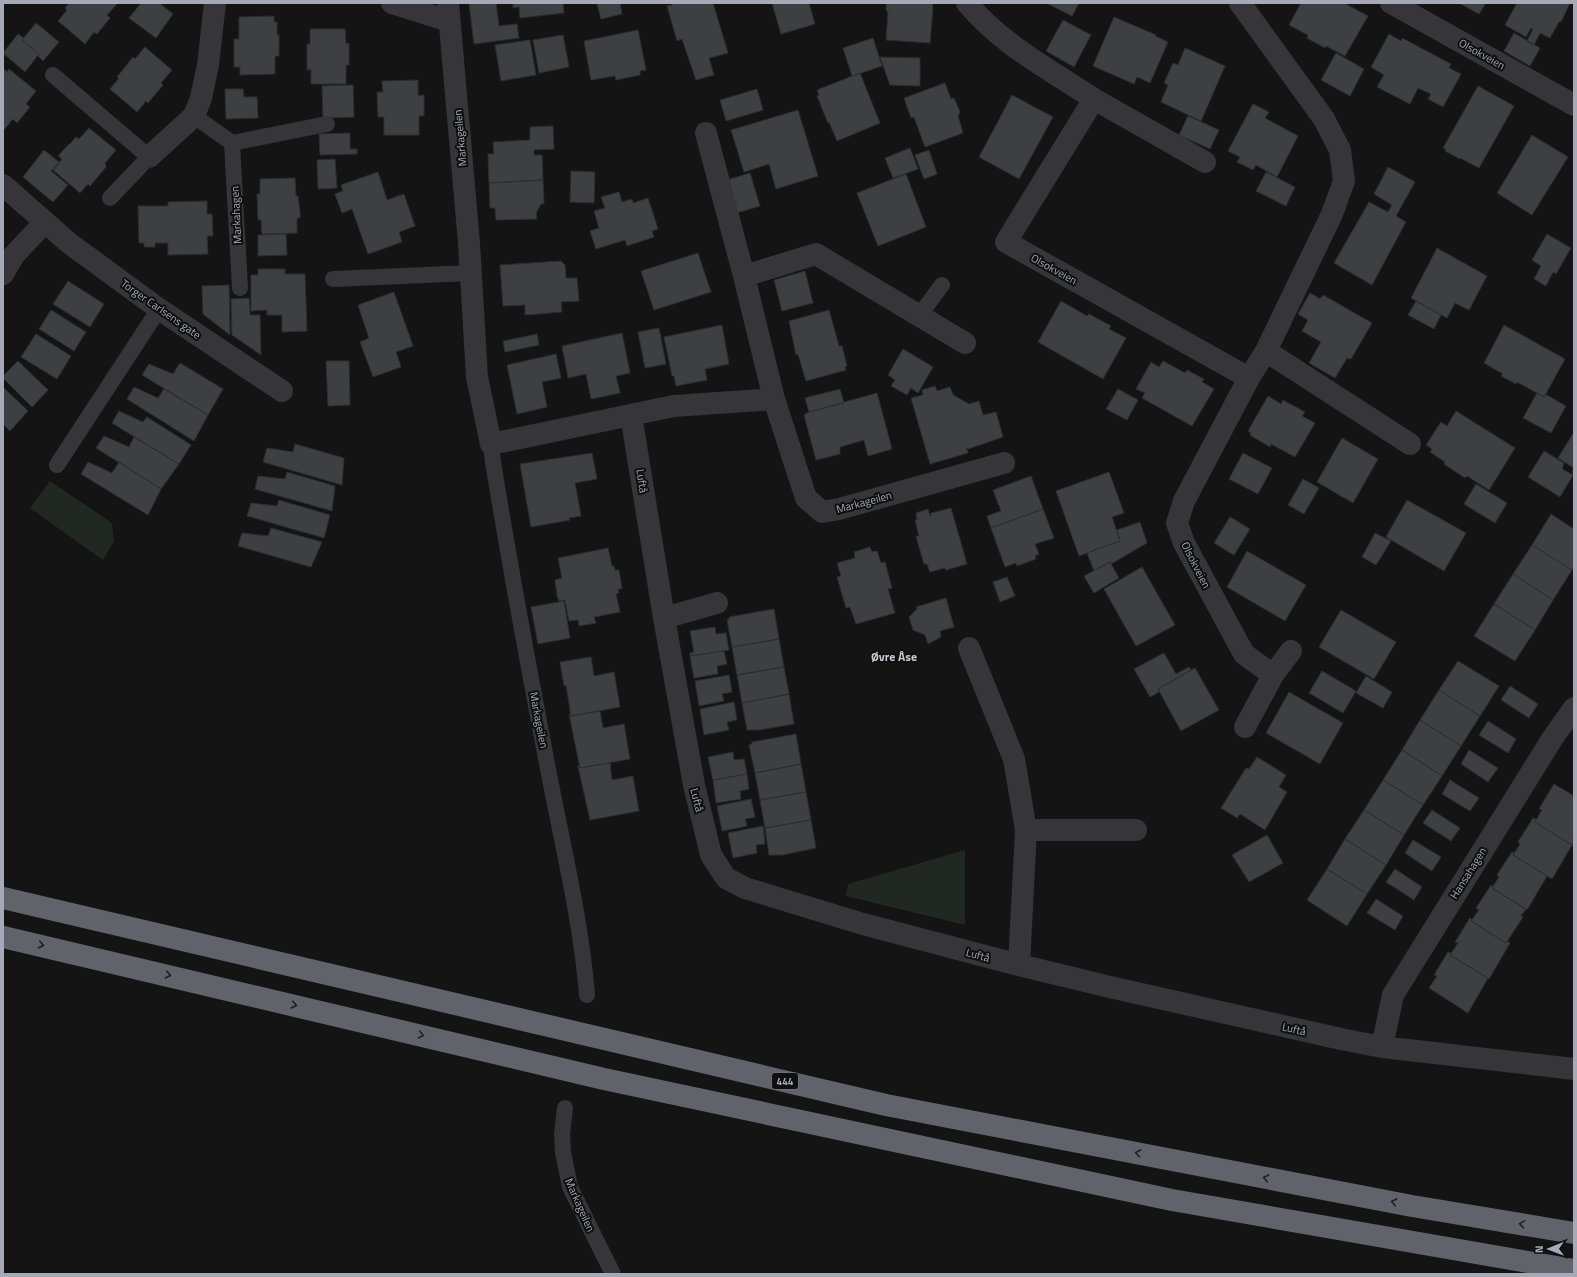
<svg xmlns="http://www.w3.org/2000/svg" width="1577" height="1277" viewBox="0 0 1577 1277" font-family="'Titillium Web',sans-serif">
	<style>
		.green { fill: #202821 }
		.building { fill: #3e3f42; stroke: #2e2e31 }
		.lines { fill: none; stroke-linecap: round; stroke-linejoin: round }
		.lane { stroke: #35353a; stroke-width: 16 }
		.street { stroke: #35353a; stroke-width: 22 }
		.highway { stroke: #61636b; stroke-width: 22 }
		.oneway { stroke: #1f2022 }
		.labels { text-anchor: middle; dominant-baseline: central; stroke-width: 4; stroke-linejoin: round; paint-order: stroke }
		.shield { fill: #0f0f10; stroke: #797c84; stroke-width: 1 }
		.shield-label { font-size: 10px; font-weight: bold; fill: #a6aab6 }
		.street-label { font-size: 11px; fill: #a6aab6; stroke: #0f0f10 }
		.neighbourhood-label { font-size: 12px; font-weight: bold; fill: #c6c9d2; stroke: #0f0f10 }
	</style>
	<rect width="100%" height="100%" fill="#141415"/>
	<!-- green -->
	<path class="green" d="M50 481 112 523 114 541 103 560 30 508Z
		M965 850V925L846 896 848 884Z"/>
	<!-- building -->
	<path class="building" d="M69 3H118L107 15 110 18 97 34 94 32 85 44 58 21 67 10 65 8Z
		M141 3H159L173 14 156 38 129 18Z
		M469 3H496L499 26 517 24 519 38 474 44Z
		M513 3H563L564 13 520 18 519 7 513 8Z
		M597 3H620L622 14 601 19Z
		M672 3H713L728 53 709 58 714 75 696 80 682 39 677 41 667 6 672 5Z
		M772 3H809L815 24 781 34Z
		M886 3H932L933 7 930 43 886 40 888 12 886 10Z
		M1046 3H1079L1072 16Z
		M1301 3H1344L1368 16 1345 56 1326 46 1325 48 1307 38 1308 35 1289 25Z
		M1459 3H1486L1479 14Z
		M1517 3H1570L1561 22H1559L1550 38 1540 33 1534 45 1527 41 1533 29 1531 28 1526 37 1505 25Z
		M274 16V22H277V35H279V56H275V74L240 75V67H234V39H239V17Z
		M1114 17 1156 35 1155 36 1168 42 1150 83 1137 77 1134 84 1093 66Z
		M1063 20 1091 35 1074 67 1046 51Z
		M36 23 59 42 43 61 38 56 39 54 22 40Z
		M310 29H345L346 44 349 43V65H346V84H311V69L307 70V44H310Z
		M638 30 646 70 640 71V75L616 80 615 76 591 80 584 41Z
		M1514 33 1540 48 1530 66 1504 51Z
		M18 34 24 38 22 40 39 54 25 72 3 53Z
		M1389 34 1401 41 1402 38 1451 64 1449 68 1461 74 1443 107 1428 99 1431 94 1418 88 1410 104 1377 87 1384 75 1371 67Z
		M563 35 569 67 539 73 533 40Z
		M873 38 882 66 852 76 843 48Z
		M530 40 536 75 501 81 495 45Z
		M145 47 172 70 161 83 163 85 148 103 146 101 137 112 110 89 119 78 117 77 133 57 135 59Z
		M1185 48 1225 66 1201 121 1161 102 1168 85 1164 83 1173 63 1178 65Z
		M1336 53 1364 69 1350 96 1321 80Z
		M880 57 920 58V86L890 85Z
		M3 68 7 72 9 69 36 91 26 104 30 107 17 123 13 119 3 131Z
		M860 73 880 123 837 141 829 122 828 123 817 96 819 95 817 90Z
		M418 80V96L424 95V116H419V135H384V117H378L377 92H383L382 81Z
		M945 83 951 99 954 98 960 112 958 116 963 133 925 147 914 117 911 118 904 98Z
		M353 85 354 117 323 118 322 86Z
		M1478 86 1514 106 1479 168 1460 158V159L1445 151 1446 149 1443 148Z
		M225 89H243L244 97H257L258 118 226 119Z
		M757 89 763 110 726 121 720 100Z
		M1012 95 1053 117 1019 179 979 157Z
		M1253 104 1269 112 1265 118 1298 136 1277 177 1256 165 1253 170 1237 162 1240 157 1228 151Z
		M798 110 818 176 776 189 769 164 744 172 731 130Z
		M1188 116 1219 130 1210 149 1179 135Z
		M553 126 554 149 534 150V155H542L543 180 489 183 488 154H494L493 142 530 140V127Z
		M89 128 116 150 105 163 106 167 90 186 88 184 80 193 53 170 62 159 58 156 69 144H70L76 137 79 139Z
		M350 133V149H357V154L320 155 319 134Z
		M1532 135 1568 157 1532 215 1497 193Z
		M910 148 918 169 893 178 885 158Z
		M44 150 59 162 51 171 68 185 53 202 23 177Z
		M929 150 937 174 924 179 915 155Z
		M335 159 337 188 318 189 317 160Z
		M1388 167 1415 182 1396 216 1406 222 1372 285 1334 263 1369 202 1388 212 1392 205 1374 194Z
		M571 171 595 172 594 203 570 202Z
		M378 172 387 200 404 194 415 226 399 232 402 242 368 254 352 209 342 213 335 194 343 191 341 185Z
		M1266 172 1295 187 1286 206 1256 191Z
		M750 173 760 206 733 214 724 181Z
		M906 174 926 227 878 246 857 193Z
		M295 178 296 196H298L300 212V218H297V233L262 234 261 220H258L257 194H260V179Z
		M543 180 544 204H541L536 213 537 219 496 220 495 208H490L489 183Z
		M619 192 622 202 632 199 633 203 648 198 658 229 652 231 654 237 627 246 625 240 596 249 590 231 599 228 594 211 605 208 601 197Z
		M207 201V214H212L213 236H207L208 254 168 255V243H155V247H144V243H139L138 206H168V202Z
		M286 234 287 255 258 256V235Z
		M1547 234 1571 248 1556 274 1553 272 1546 286 1534 279 1541 266 1532 260Z
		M1437 248 1487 276 1469 310 1455 303 1447 318 1411 298Z
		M698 253 711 292 654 310 641 271Z
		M561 261 565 265 566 278H577L579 301 561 302 562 312 525 315V305L503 306 500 265Z
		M258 269H285V274H305L307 331 282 332V315H267V310L251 311V275H258Z
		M805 271 813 303 782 311 774 280Z
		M68 281 104 304 90 327 53 304Z
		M229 285 230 335 203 314 202 286Z
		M394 292 413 346 396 352 401 367 373 377 360 342 369 338 358 305Z
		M1310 293 1320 299 1323 295 1372 323 1351 359 1347 358 1335 378 1309 363 1321 342 1302 331 1308 320 1298 314Z
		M249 298 250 315H260L261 355 232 335 231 299Z
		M1061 301 1087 316 1089 314 1111 326 1109 329 1126 338 1103 379 1038 342Z
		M1416 301 1441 315 1434 329 1408 315Z
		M51 310 86 332 74 351 39 329Z
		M829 310 839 346H842L847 366 845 367 846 370 806 381 798 354 796 355 789 321Z
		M722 325 729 364 705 369 707 380 676 386 674 376H672L664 337Z
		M1504 325 1565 359 1544 397 1517 382 1516 384 1501 376 1503 374 1484 363Z
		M659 328 666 364 645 368 638 332Z
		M622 333 630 373 616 376 620 393 591 399 586 374 568 378 562 346Z
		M36 334 71 356 57 379 21 357Z
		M537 334 539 345 505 352 503 341Z
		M903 349 933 367 918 393 911 388 907 395 891 386 895 380 888 375Z
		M556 354 561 378 542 382 547 407 517 414 507 365Z
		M18 361 48 390 32 407 3 378V376Z
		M326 361H349L350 405 328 406Z
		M1163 361 1185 373 1187 370 1204 379 1202 382 1214 389 1192 426 1142 398 1145 393 1136 389 1151 362 1159 367Z
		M180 363 223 389 208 415 142 375 149 364 173 374Z
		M935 386 937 391 950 387 953 395 969 404 979 401 983 415 996 412 1003 437 968 449 966 447 968 453 930 464 911 398 923 395 922 390Z
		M3 387 28 411 10 431 3 424Z
		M134 387 158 398 164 389 208 415 194 441 127 399Z
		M840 389 844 403 809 412 805 398Z
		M1118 389 1138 400 1127 420 1106 409Z
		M877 393 892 449 868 456 864 440 840 447V454L816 460 804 415 809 412Z
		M1537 393 1544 397 1545 394 1566 406 1551 433 1523 418Z
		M1268 396 1281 404 1283 400 1305 412 1302 416 1315 423 1295 457 1271 444 1270 447 1250 435 1251 433 1248 431Z
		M119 411 143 422 147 417 191 445 179 464 112 423Z
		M1456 411 1515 448 1489 490 1467 476 1465 478 1444 464 1445 462 1430 452 1432 449 1426 445 1441 422 1447 426Z
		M1574 432V473L1572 472 1574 468 1558 458Z
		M104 436 129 447 134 437 179 464 161 489 96 448Z
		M1342 438 1378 459 1353 503 1317 482Z
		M295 444 344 458 342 485 263 462 267 448 293 452Z
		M1544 451 1564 463 1562 469 1573 475 1560 497 1528 477Z
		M592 453 597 479 575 483 581 516 569 518 570 520 531 527 520 464Z
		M1243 453 1272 468 1258 494 1229 479Z
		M88 462 112 473 119 462 161 489 148 515 81 474Z
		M287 472 335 486 332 511 255 489 258 476 285 479Z
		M1109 472 1124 513 1112 517 1120 541 1079 556 1056 491Z
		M1031 476 1043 509 991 528 987 516 1001 511 993 490Z
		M1303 479 1319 488 1304 514 1288 505Z
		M1476 484 1507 503 1495 523 1464 504Z
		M279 500 330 515 324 538 247 516 251 503 277 506Z
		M1407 500 1466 533 1444 571 1386 537Z
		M951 508 967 564 946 570 945 568 930 572 927 564H924L916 536H919L915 520H917L916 513 928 509 930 516H931V513Z
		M1043 509 1054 538 1035 544 1039 554 1035 556 1036 559 1017 566 1016 563 1005 567 991 528Z
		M1551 514 1574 529V567L1572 570 1532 545Z
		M1230 517 1250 529 1234 555 1214 543Z
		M1140 522 1147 543 1111 564 1110 562 1094 571 1087 553 1120 541 1117 530Z
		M271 528 322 542 311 567 238 546 242 533 268 536Z
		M1375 533 1391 541 1376 565 1362 557Z
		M1532 545 1572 570 1553 600 1513 574Z
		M870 547 872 552 877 551 881 563 885 562 892 588 888 589 895 613 856 624 850 607 846 608 837 577 841 576 837 563 855 558 854 552Z
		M608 548 612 566H614L615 570H619L622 589H618L619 593 616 594 620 612 594 617 596 623 579 626 578 620 569 621 565 600 559 601 557 596 555 580 562 578 558 558Z
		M1247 551 1306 585 1285 621 1227 587Z
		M1110 562 1119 578 1094 593 1084 576Z
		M1142 567 1175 625 1136 646 1104 589Z
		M1513 574 1553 600 1535 630 1494 604Z
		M1007 577 1015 596 1000 602 993 582Z
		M946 598 954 627 940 631 941 637 928 644 925 635 913 630 909 617 917 609 916 607Z
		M564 601 570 638 538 644 531 607Z
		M1494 604 1535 630 1515 661 1474 636Z
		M774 609 779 639 732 647 727 620 729 619V617Z
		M1341 610 1396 642 1374 679 1319 647Z
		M715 627 716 634 726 633 729 650 690 656V653L694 652 690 631Z
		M779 639 784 667 737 675 732 647Z
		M724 651 727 664 717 666 718 674 694 678 690 656Z
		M1164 653 1176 674 1189 667 1191 670 1158 689 1159 692 1150 697 1134 669Z
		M591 657 594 676 614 672 620 707 571 716 566 685 564 686 560 662Z
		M1458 661 1499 686 1480 716 1439 690Z
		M784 667 789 694 742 703 737 675Z
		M1195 668 1219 710 1181 731 1158 689Z
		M1322 671 1356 691 1343 713 1309 693Z
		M729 675 732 692 722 694 724 701 699 706 695 681Z
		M1366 676 1392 692 1383 708 1356 693Z
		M1510 686 1538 704 1529 718 1501 700Z
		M1439 690 1480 716 1461 746 1420 720Z
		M1289 692 1343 723 1320 764 1266 733Z
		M789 694 794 724 759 730H747L742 703Z
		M734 702 737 720 727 722 729 730 704 735 700 709Z
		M600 711 603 728 624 724 630 759 580 768 569 714H571V716Z
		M1420 720 1461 746 1442 776 1402 750Z
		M1488 721 1516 739 1508 753 1479 735Z
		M796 734 801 764 755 773 749 745 752 744V742Z
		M1402 750 1442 776 1423 805 1383 780Z
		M1469 750 1498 768 1488 782 1461 764Z
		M733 752 734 760 744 759 747 774 713 780 708 757Z
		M1257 757 1286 775 1279 787 1287 792 1265 830 1240 814 1237 818 1221 808 1246 768 1249 769Z
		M610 763 612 780 633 776 639 811 590 820 578 766 580 765V768Z
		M801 764 806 792 760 800 755 773Z
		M747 774 749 789 740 791 741 799 716 803 713 780Z
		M1383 780 1423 805 1404 835 1364 810Z
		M1450 780 1479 798 1470 811 1442 794Z
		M1554 784 1574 796 1573 846 1535 822 1542 810 1539 809Z
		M806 792 811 820 765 828 760 800Z
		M751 799 755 817 745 819 747 826 722 831 717 806Z
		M1364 810 1404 835 1386 865 1345 839Z
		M1432 810 1460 828 1451 841 1423 823Z
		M1533 818 1536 819 1535 822 1572 845 1552 879 1513 855 1520 844 1518 842Z
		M811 820 816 848 782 855H769L765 828Z
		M763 826 765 844 756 845 757 853 733 858 728 833Z
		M1267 835 1283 863 1249 882 1232 855Z
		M1345 839 1386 865 1367 894 1327 869Z
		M1413 840 1441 857 1432 871 1405 853Z
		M1512 852 1514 853 1513 855 1547 876 1527 910 1492 888 1499 877 1497 875Z
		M1327 869 1367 894 1347 926 1307 900Z
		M1395 869 1422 887 1414 900 1386 882Z
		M1491 885 1493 886 1492 888 1526 909 1521 916 1523 917 1506 943 1471 921 1479 910 1476 908Z
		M1376 899 1403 916 1395 930 1367 913Z
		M1470 918 1472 920 1471 921 1506 943 1507 941 1510 943 1489 979 1450 955 1458 943 1455 942Z
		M1448 952 1451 953 1450 955 1488 978 1468 1013 1429 988 1437 976 1434 975Z"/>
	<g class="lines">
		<!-- lane -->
		<path class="lane" d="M53 75 149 157 110 198
			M194 116 232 143 327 124
			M232 143 240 288
			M333 279 471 273
			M919 316 942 285
			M491 444 493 462C510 566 529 670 549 774 563 847 581 921 587 995
			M57 465 159 309
			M565 1108 562 1134 563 1152 570 1187 613 1274"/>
		<!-- street -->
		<path class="street" d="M392 3 449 21
			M448 3 469 243 477 377 491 444 674 406 774 399
			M967 3C1001 44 1050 70 1094 99L1006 242 1249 378
			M1240 3 1324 119 1340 150 1344 181 1332 214 1266 351 1249 378 1184 501 1177 523 1184 543 1244 654 1273 675
			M1391 3 1574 105
			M1094 99 1205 162
			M706 133 744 276 774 399 806 498 822 512 839 509 1004 463
			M149 157 194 116 201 98 208 65 215 3
			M3 185 69 243 159 309 282 391
			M3 274 14 255 45 222
			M744 276 816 254 965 343
			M1266 351 1410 444
			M631 415 664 618 694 785 711 855 726 878 745 888 863 924 1019 965 1110 987 1341 1039 1382 1047 1574 1069
			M664 618 717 603
			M969 648 1014 759 1026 830 1019 965
			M1245 727 1273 675 1291 651
			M1026 830H1136
			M1382 1047 1393 995 1552 739 1574 708"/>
		<!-- highway -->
		<path class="highway" d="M3 898 886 1105 1412 1206 1574 1233
			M3 937 604 1079 1172 1200 1574 1270"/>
	</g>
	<!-- one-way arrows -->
	<defs><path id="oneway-chevron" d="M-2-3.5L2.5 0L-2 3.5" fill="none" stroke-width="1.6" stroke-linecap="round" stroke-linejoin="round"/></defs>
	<g class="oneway">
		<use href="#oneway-chevron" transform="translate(41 945) rotate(12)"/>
		<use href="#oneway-chevron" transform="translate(168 975) rotate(13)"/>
		<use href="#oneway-chevron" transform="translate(294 1005) rotate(13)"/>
		<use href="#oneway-chevron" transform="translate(421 1035) rotate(13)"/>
		<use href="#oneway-chevron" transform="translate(1138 1153) rotate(-169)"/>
		<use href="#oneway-chevron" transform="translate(1266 1178) rotate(-169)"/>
		<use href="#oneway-chevron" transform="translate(1394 1202) rotate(-169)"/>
		<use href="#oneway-chevron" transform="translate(1522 1224) rotate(-171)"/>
	</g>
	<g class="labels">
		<!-- shield labels -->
		<rect class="shield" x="772" y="1073" width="26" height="16" rx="3"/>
		<g class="shield-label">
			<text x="785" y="1081">444</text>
		</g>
		<!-- street labels -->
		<g class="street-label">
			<text transform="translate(1482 54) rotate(29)">Olsokveien</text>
			<text transform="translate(460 138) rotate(-95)">Markageilen</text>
			<text transform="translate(236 215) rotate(-93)">Markahagen</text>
			<text transform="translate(1054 269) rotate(29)">Olsokveien</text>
			<text transform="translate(161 309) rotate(35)">Torger Carlsens gate</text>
			<text transform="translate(642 481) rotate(81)">Luftå</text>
			<text transform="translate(864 502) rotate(-15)">Markageilen</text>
			<text transform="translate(1196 565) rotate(63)">Olsokveien</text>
			<text transform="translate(539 720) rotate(79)">Markageilen</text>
			<text transform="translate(697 800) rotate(76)">Luftå</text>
			<text transform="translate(1468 873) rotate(-58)">Hansahagen</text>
			<text transform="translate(978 955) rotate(15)">Luftå</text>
			<text transform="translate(1294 1029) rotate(13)">Luftå</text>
			<text transform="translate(580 1205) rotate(66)">Markageilen</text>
		</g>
		<!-- neighbourhood labels -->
		<g class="neighbourhood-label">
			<text x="894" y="656">Øvre Åse</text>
		</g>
	</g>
	<!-- border -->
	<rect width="1577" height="1277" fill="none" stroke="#a6aab6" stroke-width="8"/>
	<!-- north arrow -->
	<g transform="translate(1549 1249) rotate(269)" stroke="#0f0f10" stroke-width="3" paint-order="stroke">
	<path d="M0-3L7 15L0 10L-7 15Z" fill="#a6aab6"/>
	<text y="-6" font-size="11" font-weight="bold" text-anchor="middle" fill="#a6aab6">N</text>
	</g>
</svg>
